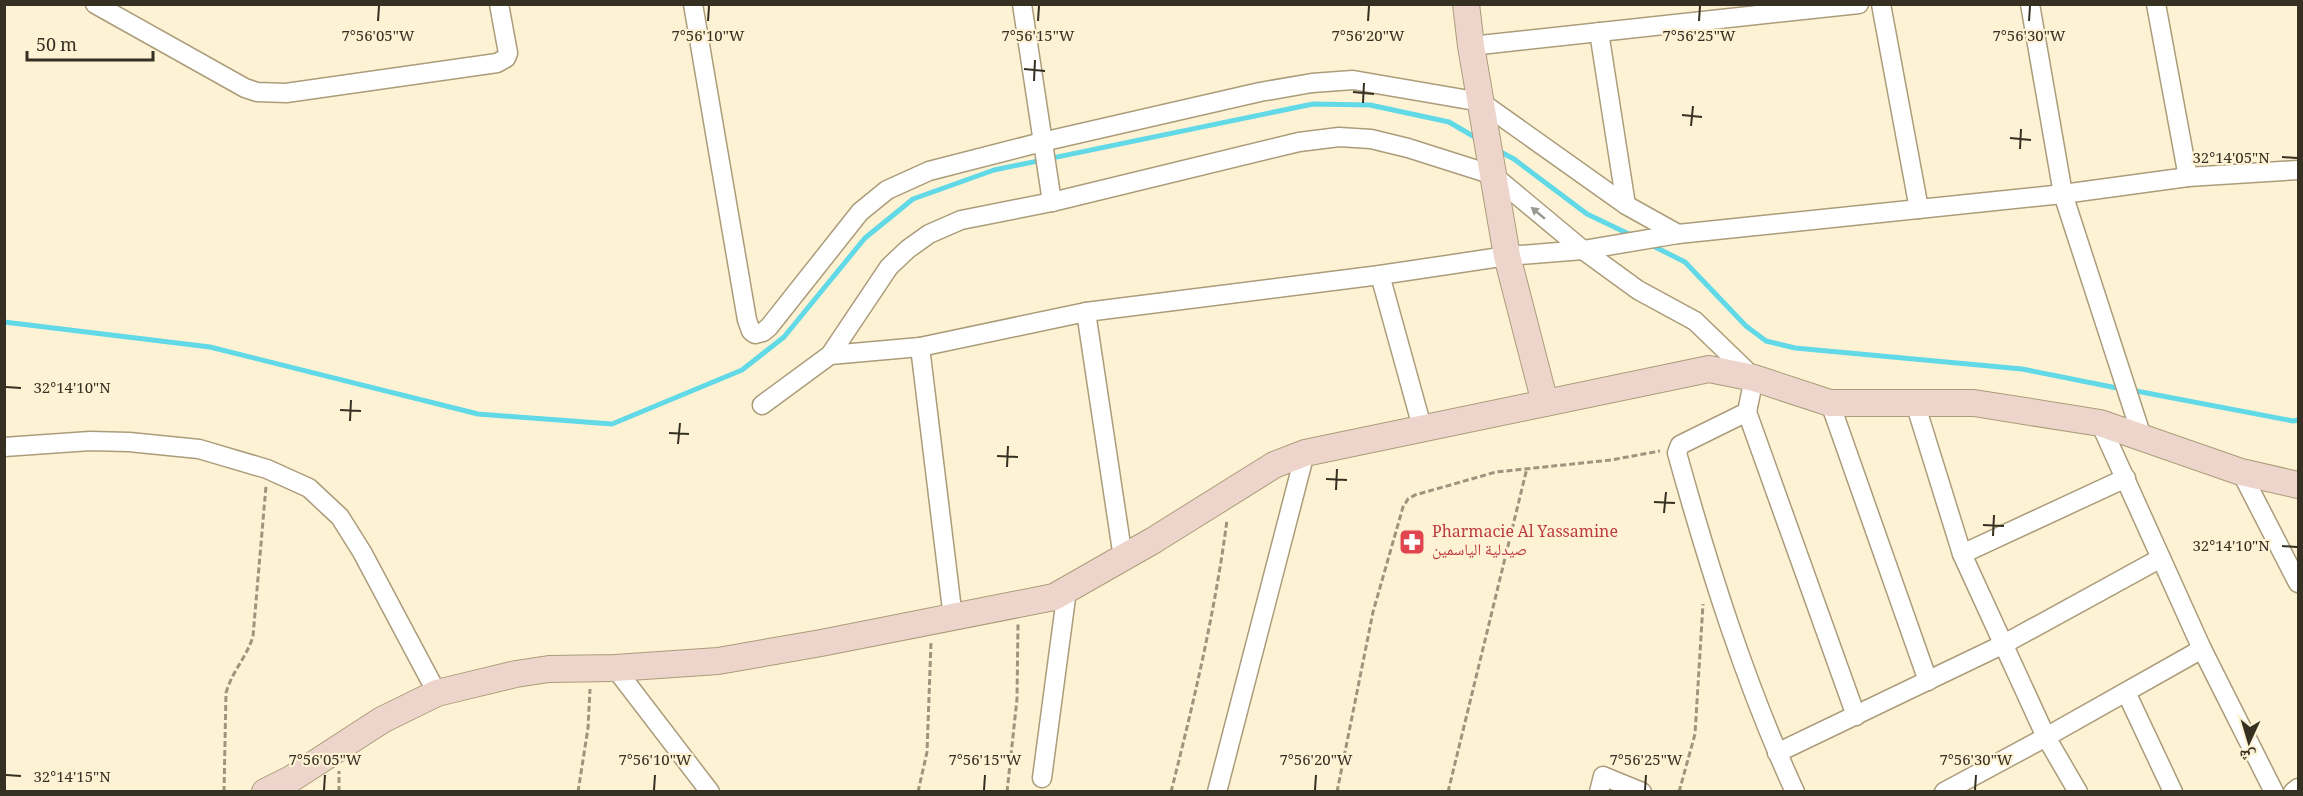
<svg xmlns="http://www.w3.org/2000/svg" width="2303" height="796" font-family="Georgia,'Noto Naskh Arabic',serif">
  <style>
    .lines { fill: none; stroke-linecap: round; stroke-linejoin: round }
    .stream { stroke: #61d9e7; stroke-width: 5 }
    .street-casing { stroke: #ab9c7a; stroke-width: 21 }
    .secondary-casing { stroke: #ab9c7a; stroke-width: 28 }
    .path { stroke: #9e957f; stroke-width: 3; stroke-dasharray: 6 3; stroke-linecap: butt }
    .street { stroke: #fff; stroke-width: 18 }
    .secondary { stroke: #edd5cb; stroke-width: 26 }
    .oneway { fill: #9a9890 }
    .ticks { fill: none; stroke: #363022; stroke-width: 2 }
    .labels { text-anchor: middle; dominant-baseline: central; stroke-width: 4.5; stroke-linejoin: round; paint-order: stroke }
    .health-label { font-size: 16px; fill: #be3a42; stroke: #fef2d5; text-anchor: start }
    .ticks-label { font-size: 15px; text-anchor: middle; fill: #363022; stroke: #fef2d5; stroke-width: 4.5; stroke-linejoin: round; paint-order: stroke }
  </style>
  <rect width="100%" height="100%" fill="#fef2d5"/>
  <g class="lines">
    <!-- stream -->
    <g class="stream">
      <polyline points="1497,150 1514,159 1587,214 1633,236"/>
      <polyline points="1649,244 1685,262 1746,326 1766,341 1795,348 2022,369 2122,389"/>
      <polyline points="4,322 210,347 478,414 612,424 742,370 784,337 865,238 913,199 994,170 1313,104 1370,105 1449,122 1478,139"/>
      <polyline points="2131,390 2293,421 2298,420"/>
    </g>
    <!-- street casing -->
    <g class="street-casing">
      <g id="street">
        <polyline points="95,4 245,88 257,92 286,93 497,63 506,58 508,53 499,4"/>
        <polyline points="693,4 747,320 751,331 755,334 763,332 769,327 860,212 887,190 929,171 1042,142 1260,92 1312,83 1353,80 1481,102 1626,205 1678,234"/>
        <polyline points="1022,4 1052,202"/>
        <polyline points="1881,4 1919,209"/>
        <polyline points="2030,4 2063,194 2142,437"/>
        <polyline points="2156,4 2188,177"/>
        <polyline points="1599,32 1626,205"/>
        <polyline points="1471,46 1859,4"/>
        <polyline points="1380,275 1422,427"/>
        <polyline points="1086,312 1123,558"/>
        <polyline points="920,347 953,618"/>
        <polyline points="830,355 920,347 1086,312 1380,275 1507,256 1583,250 1678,234 2063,194 2188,177 2298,170"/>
        <polyline points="1830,403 1928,681"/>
        <polyline points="1915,403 1962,554 2046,737 2078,792"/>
        <path d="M 762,405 L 830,355 L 889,267 L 908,249 L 929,234 L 961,220 L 1052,202 L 1299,142 L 1339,137 L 1371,139 L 1408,148 L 1493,175 L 1583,250 L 1638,290 L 1695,321 L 1754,378 L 1747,412 L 1680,445 L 1677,453 C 1709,568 1745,683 1795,792"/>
        <polyline points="1747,412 1856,716"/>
        <polyline points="2100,423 2202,649 2274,792"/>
        <polyline points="4,447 90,441 129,442 199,449 267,469 309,488 340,517 362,552 437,693"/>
        <polyline points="2241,472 2298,583"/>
        <polyline points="1962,554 2126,478"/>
        <polyline points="615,668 710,792"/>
        <polyline points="2126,692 2173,792"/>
        <polyline points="1777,753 2004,644 2161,558"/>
        <polyline points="1042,778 1067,590"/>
        <polyline points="1217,792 1305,453"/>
        <polyline points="1599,792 1603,776 1642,792"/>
        <polyline points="1944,792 2046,737 2202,649"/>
        <polyline points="2293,792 2298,788"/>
      </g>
    </g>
    <!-- secondary casing -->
    <g class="secondary-casing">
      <g id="secondary">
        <polyline points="1466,4 1471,46 1507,256 1545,403"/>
        <polyline points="265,792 291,779 382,720 437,693 516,674 549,669 615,668 718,661 821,643 1054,597 1154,540 1274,465 1305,453 1709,369 1754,378 1830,403 1974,403 2100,423 2241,472 2298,485"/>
      </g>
    </g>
    <!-- path -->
    <g class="path">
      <path d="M 224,792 L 226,693 C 232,671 247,657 253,636 L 266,486"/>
      <polyline points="339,792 339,771"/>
      <polyline points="578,792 588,728 590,689"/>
      <polyline points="918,792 927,752 931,642"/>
      <polyline points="1007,792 1017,699 1018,624"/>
      <path d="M 1171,792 C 1194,701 1215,612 1227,520"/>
      <polyline points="1337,792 1373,612 1403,507 1408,499 1415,495 1496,472 1611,460 1660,451"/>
      <polyline points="1448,792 1527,468"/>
      <polyline points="1679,792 1695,734 1703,604"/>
    </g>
    <!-- street -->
    <use href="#street" class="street"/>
    <!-- secondary -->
    <use href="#secondary" class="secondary"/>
  </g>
  <!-- one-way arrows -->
  <defs><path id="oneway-solid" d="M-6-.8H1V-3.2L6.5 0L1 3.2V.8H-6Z" transform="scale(1.5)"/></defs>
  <use class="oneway" href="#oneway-solid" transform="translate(1538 213) rotate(-140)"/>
  <!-- ticks -->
  <path class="ticks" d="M 378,21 L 379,6M 708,21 L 709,6M 1038,21 L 1039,6M 1368,21 L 1369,6M 1699,21 L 1700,6M 2029,21 L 2030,6M 1024,69 L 1045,71M 1034,81 L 1035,60M 1353,92 L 1374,94M 1363,103 L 1364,83M 1682,115 L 1702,117M 1691,126 L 1693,106M 2010,138 L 2031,140M 2020,149 L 2021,129M 2282,157 L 2297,158M 6,387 L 21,388M 340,410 L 361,411M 350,421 L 351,400M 669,433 L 689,434M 678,444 L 680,423M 997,456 L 1018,457M 1007,467 L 1008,446M 1326,479 L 1347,480M 1336,490 L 1337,469M 1654,502 L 1675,503M 1664,513 L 1666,492M 1983,525 L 2004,526M 1993,536 L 1994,515M 2282,546 L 2297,547M 6,775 L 21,776M 324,790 L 325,775M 654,790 L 655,775M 984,790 L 985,775M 1315,790 L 1316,775M 1645,790 L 1646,775M 1975,790 L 1976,775"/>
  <!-- icons -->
  <defs>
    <g id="pharmacy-square" transform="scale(1.35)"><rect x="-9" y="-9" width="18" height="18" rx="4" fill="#e0444e" stroke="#fef2d5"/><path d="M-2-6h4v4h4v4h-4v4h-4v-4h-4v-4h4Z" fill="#fff"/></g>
  </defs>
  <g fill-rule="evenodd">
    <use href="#pharmacy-square" x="1412" y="542"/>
  </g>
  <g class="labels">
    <!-- health labels -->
    <g class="health-label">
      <text x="1432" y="533">Pharmacie Al Yassamine<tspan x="1432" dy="18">صيدلية الياسمين</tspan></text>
    </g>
  </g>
  <g class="ticks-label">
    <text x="378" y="41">7°56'05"W</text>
    <text x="708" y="41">7°56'10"W</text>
    <text x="1038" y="41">7°56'15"W</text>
    <text x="1368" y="41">7°56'20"W</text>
    <text x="1699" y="41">7°56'25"W</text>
    <text x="2029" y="41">7°56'30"W</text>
    <text x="2231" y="163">32°14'05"N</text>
    <text x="72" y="393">32°14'10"N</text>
    <text x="2231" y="551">32°14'10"N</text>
    <text x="325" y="765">7°56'05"W</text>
    <text x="655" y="765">7°56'10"W</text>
    <text x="985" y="765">7°56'15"W</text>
    <text x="1316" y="765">7°56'20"W</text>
    <text x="1646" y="765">7°56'25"W</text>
    <text x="1976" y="765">7°56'30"W</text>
    <text x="72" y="782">32°14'15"N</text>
  </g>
  <!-- border -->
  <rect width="2303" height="796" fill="none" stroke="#363022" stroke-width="12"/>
  <!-- north arrow -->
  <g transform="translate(2249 742) rotate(184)" stroke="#fef2d5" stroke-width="4.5" paint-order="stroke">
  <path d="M0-4.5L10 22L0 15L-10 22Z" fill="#363022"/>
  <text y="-9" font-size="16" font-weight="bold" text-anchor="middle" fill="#363022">ش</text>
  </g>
  <!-- scale -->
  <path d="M27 51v9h126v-9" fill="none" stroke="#363022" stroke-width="3"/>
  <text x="36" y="51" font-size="18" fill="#363022" stroke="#fef2d5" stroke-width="4.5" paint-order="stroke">50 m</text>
</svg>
